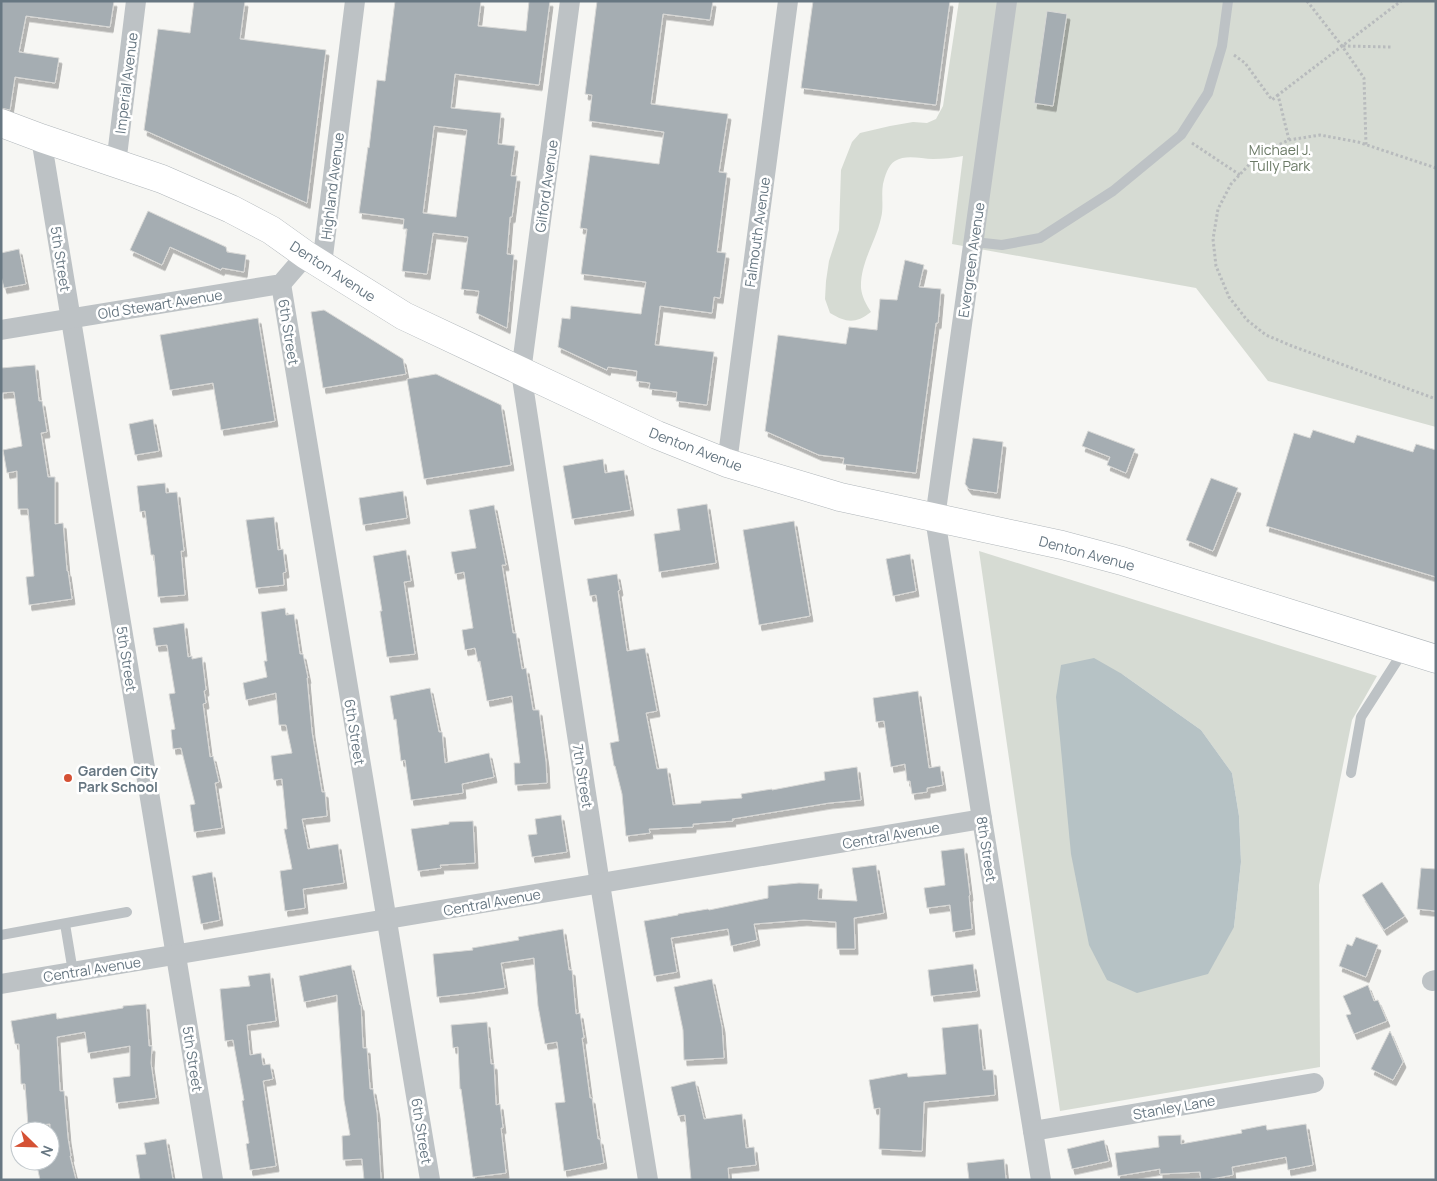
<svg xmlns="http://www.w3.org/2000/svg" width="1437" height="1181" font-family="Manrope,sans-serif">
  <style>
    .green { fill: #d6dbd3; fill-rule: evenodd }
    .water { fill: #b6c2c5 }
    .building { fill: #a5adb2; stroke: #d8d8d6; fill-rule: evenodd; filter: url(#shadow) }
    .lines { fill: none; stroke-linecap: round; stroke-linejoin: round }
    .secondary-casing { stroke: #b0b6ba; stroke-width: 29 }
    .path { stroke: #b8bbbd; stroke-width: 3; stroke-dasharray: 2.5 2.5; stroke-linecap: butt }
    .service { stroke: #bdc2c5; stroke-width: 10 }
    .minor { stroke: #bdc2c5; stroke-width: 20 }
    .secondary { stroke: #fff; stroke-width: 28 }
    .poi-dot { fill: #d55134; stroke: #fff; stroke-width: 2 }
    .labels { text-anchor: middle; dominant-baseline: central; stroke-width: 5; stroke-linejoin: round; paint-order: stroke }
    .street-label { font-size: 14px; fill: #677782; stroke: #fff }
    .park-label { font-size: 14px; fill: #6b7a66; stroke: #fff }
    .poi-label { font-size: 14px; font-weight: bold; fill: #677782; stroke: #fff; text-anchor: start }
  </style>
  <defs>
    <filter id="shadow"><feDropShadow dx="3" dy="5.5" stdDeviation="0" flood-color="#0004"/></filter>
  </defs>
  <rect width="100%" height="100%" fill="#f6f6f3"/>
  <!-- green -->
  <g class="green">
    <path d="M 959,1 L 1436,1 L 1436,427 L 1268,381 L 1196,288 L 952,244 L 963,156 C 953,158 943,159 933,159 C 921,159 906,154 895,161 C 888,165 885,176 883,184 C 881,195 884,207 881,218 C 876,241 860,263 861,288 C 862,297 866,304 871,312 C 855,324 847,323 830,313 L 825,299 L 826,281 L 829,261 L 839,230 L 841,170 L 852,142 L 860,133 L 890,126 L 913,122 L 927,123 L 936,119 L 943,106 Z"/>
    <path d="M 979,551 L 1377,676 L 1352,720 L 1319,885 L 1320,1067 L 1060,1111 ZM 1122,674 L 1201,730 L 1232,773 L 1239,816 L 1241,862 L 1234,927 Z"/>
  </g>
  <!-- water -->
  <polygon class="water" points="1094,658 1122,674 1201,730 1232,773 1239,816 1241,862 1234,927 1208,974 1137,993 1107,980 1089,945 1071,854 1056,697 1061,665"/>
  <!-- building -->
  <g class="building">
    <polygon points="1,1 114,1 110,27 26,16 19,52 59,58 55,83 15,77 10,110 1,108"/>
    <polygon points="194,1 245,1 240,39 326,50 307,203 144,130 158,29 190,33"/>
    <path d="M 395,1 L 481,1 L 478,26 L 526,31 L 529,1 L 550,1 L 539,85 L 455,74 L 451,108 L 501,113 L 498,144 L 515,146 L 511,176 L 517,176 L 512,217 L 510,217 L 507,254 L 514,255 L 507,328 L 476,313 L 479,291 L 461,289 L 468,237 L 433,233 L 427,274 L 402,271 L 407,229 L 403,229 L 404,219 L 359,213 L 368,147 L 369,148 L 377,80 L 385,81 ZM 434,126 L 467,130 L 456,217 L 423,213 Z"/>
    <polygon points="597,1 713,1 710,20 663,14 651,104 728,114 719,172 727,173 717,252 726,253 720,298 714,297 712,313 660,306 655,345 714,352 707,405 676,401 677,392 649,389 650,383 636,381 637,371 608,367 607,370 558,347 562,318 570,319 571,306 641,314 646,282 581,274 587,229 580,228 590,155 659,164 664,132 589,121 592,95 585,94"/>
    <polygon points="813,1 950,1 936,105 801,88"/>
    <polygon points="1047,11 1067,14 1053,106 1034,103"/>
    <polygon points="148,211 226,247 227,252 246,255 244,272 222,268 221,270 170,247 162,265 130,250"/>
    <polygon points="19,249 26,284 4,288 1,276 1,253"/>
    <polygon points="905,260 924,265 919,287 941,289 938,323 936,323 916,473 843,464 844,458 819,455 765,431 778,335 846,344 849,327 877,330 880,299 897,300"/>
    <polygon points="324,310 403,359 406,374 323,388 311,312"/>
    <polygon points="258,318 275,421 221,430 213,383 170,390 160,335"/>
    <polygon points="35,365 39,401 42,401 47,432 41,433 48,477 55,477 55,524 63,523 67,571 68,571 72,599 29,605 26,577 34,576 28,509 18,509 17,471 7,473 3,450 22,446 14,392 1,393 1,368"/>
    <polygon points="436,374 501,405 511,465 424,479 407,379"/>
    <polygon points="153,419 159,451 135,455 129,424"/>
    <polygon points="1313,430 1354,443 1357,435 1413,452 1416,444 1436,450 1436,577 1266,526 1294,433 1310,438"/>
    <polygon points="1088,431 1135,449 1126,473 1107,465 1110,457 1082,446"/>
    <polygon points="973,438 1003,442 997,493 969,489 965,484"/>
    <polygon points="603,459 605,473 624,470 631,510 572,519 563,466"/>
    <polygon points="1211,478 1238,488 1213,551 1186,540"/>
    <polygon points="165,483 166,493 177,492 184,551 181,551 185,595 158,597 154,555 151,555 145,511 140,512 137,486"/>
    <polygon points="403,491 407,518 363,525 359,498"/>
    <polygon points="707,504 716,563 659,572 654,534 680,530 677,509"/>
    <polygon points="494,505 506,565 502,565 513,633 516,633 522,669 526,668 533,710 539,710 546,762 547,783 515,785 514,763 520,763 512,696 487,701 480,661 478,662 475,648 465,650 462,630 473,628 464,572 455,574 451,552 476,548 469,510"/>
    <polygon points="274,517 278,550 283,549 286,572 283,573 284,585 256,588 246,520"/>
    <polygon points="794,521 810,616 759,625 743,530"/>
    <polygon points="406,550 411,581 404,582 415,654 387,657 380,611 382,611 373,556"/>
    <polygon points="910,554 916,591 893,596 886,559"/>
    <polygon points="617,574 620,590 618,591 627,651 645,648 657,711 646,713 657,769 667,768 673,805 701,803 701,801 742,798 741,794 772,789 772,790 825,780 824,772 857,767 861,800 829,803 732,819 733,821 693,824 693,827 649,829 650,833 626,836 622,794 615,766 614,766 610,743 619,741 596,595 590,596 587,579"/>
    <polygon points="285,608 286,615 294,614 300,654 303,654 308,678 307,678 312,732 322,792 325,792 327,816 302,819 308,849 338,844 344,883 303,889 305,908 285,911 280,871 292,869 284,829 287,829 282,779 274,780 271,756 292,753 286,725 279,725 276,693 246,700 243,683 267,677 264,661 267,661 261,612"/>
    <polygon points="184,623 188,657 192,656 192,659 202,657 206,690 204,691 206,703 203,704 210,757 213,756 219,782 215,783 222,828 194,832 190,805 195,804 181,748 173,749 171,730 175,729 169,694 175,693 167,645 156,646 153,628"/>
    <polygon points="430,688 439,732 442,732 445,763 489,753 494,777 462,784 463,793 411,800 405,760 401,761 396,719 394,720 390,696"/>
    <polygon points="918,691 929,768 940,766 943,785 927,788 927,792 912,794 910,781 907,781 905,764 891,767 884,721 876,722 873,698"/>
    <polygon points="561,815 567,852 532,857 528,835 537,834 535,819"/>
    <polygon points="473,821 475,863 440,865 441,868 418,871 411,829 449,824 449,822"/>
    <polygon points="964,848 970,895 969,896 972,929 953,932 950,905 927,908 924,888 945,885 941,851"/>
    <polygon points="876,865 884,913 854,918 855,949 837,949 836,922 804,920 754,924 757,940 731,946 728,929 671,938 677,972 654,976 644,921 678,915 678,914 708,909 709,910 768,898 768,886 799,883 819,884 818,899 857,901 852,868"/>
    <polygon points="1421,868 1436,869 1436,911 1417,909"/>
    <polygon points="212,872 220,920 201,924 192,876"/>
    <polygon points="1382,882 1405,916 1384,930 1362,895"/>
    <polygon points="563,929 569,970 572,970 576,1014 580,1013 584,1038 582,1038 590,1098 592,1098 598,1139 600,1139 604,1163 564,1171 555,1103 565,1102 557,1042 545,1044 538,1006 534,958 501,963 505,988 472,993 437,997 433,954 473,950 472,948 519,940 518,937"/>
    <polygon points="1356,937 1378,945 1366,977 1339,966 1347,944 1352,946"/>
    <polygon points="973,964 977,991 931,996 928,970"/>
    <polygon points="351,965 360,1005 361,1005 363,1048 367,1048 370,1089 373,1089 377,1113 381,1180 364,1180 362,1159 343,1160 342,1136 350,1135 344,1100 337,995 304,1002 299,976"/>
    <polygon points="270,973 276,1021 247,1025 250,1055 261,1053 263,1065 270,1064 273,1079 263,1081 276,1166 250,1170 246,1144 249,1143 242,1101 244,1100 233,1040 225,1041 220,989 250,986 248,976"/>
    <polygon points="712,979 722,1027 724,1058 684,1060 683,1030 674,987"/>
    <polygon points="1368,985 1374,1001 1378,1000 1387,1021 1354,1034 1346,1015 1351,1014 1343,996"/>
    <polygon points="146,1004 149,1046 152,1046 151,1063 156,1098 116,1103 113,1078 130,1076 130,1046 88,1053 85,1032 57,1037 60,1091 64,1091 68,1138 71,1156 70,1156 76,1180 40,1180 36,1161 50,1161 50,1124 28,1126 25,1084 21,1084 19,1044 15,1044 11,1021 56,1013 57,1019 123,1008 123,1006"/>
    <polygon points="487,1022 491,1064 494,1064 496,1105 500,1104 503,1128 501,1128 506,1173 473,1177 461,1089 460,1089 458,1047 453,1048 451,1025"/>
    <polygon points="978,1024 983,1070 993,1070 995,1095 924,1102 922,1151 879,1149 880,1108 874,1109 869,1080 907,1073 908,1077 946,1074 942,1028"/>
    <polygon points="1390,1031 1403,1062 1393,1080 1371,1069"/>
    <polygon points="695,1081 704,1119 742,1114 746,1148 754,1147 756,1165 728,1168 729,1180 691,1180 685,1115 678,1116 671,1087"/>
    <polygon points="1306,1124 1313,1165 1288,1170 1286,1157 1232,1167 1233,1175 1206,1180 1201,1180 1200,1172 1160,1174 1160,1169 1118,1176 1115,1153 1159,1147 1158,1136 1181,1135 1181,1144 1242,1133 1241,1130 1266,1125 1267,1130"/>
    <polygon points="166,1139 173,1180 140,1180 136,1155 146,1154 144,1143"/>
    <polygon points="1104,1140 1109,1161 1072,1169 1067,1149"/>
    <polygon points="1004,1159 1006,1180 969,1180 967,1163"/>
  </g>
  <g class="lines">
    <!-- secondary casing -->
    <g class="secondary-casing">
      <polyline id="secondary" points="1,123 41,138 162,179 231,209 271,230 306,255 404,316 657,435 727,463 840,497 1062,545 1122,561 1436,659"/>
    </g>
    <!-- path -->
    <g class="path">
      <polyline points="1307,1 1342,46 1364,78 1366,145"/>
      <polyline points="1343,46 1391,47"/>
      <polyline points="1234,55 1245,63 1272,100 1278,95"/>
      <polyline points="1289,140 1278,95 1401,1"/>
      <polyline points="1192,143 1240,175"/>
      <polyline points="1436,168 1358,142 1320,135 1289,140 1259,154 1231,184 1218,209 1213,239 1216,266 1229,297 1247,320 1266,335 1292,346 1436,399"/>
    </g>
    <!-- service -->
    <g class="service">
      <polyline points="974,242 1002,245 1040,238 1113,191 1181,135 1208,93 1222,46 1228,1"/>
      <polyline points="1351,773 1361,717 1404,650"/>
      <polyline points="65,924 73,972"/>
      <polyline points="1,935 127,912"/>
    </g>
    <!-- minor -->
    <g class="minor">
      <polyline points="570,1 521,372 600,884 648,1180"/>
      <polyline points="1007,1 935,518 982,819 1041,1180"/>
      <polyline points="41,138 213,1180"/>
      <polyline points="116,164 136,1"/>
      <polyline points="322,264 355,1"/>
      <polyline points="281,284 430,1180"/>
      <polyline points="1,330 281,284 306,255"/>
      <polyline points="727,463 788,1"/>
      <polyline points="1432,981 1436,980"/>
      <polyline points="1,984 982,819"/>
      <polyline points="1033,1131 1314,1083"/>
    </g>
    <!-- secondary -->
    <use href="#secondary" class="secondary"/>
  </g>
  <!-- markers -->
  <circle class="poi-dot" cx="68" cy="778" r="5"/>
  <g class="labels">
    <!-- street labels -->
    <g class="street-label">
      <text transform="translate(126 83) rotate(-83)">Imperial Avenue</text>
      <text transform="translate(332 186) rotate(-83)">Highland Avenue</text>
      <text transform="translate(546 186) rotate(-82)">Gilford Avenue</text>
      <text transform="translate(757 232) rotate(-82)">Falmouth Avenue</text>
      <text transform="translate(61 259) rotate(81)">5th Street</text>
      <text transform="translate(971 260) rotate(-82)">Evergreen Avenue</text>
      <text transform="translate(333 271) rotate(33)">Denton Avenue</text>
      <text transform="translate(160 304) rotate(-9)">Old Stewart Avenue</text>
      <text transform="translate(289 332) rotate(81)">6th Street</text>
      <text transform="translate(696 449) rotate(21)">Denton Avenue</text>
      <text transform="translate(1087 553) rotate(15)">Denton Avenue</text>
      <text transform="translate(127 659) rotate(81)">5th Street</text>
      <text transform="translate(355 732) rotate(81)">6th Street</text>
      <text transform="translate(583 776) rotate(81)">7th Street</text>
      <text transform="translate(891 835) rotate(-10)">Central Avenue</text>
      <text transform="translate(987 849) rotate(81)">8th Street</text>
      <text transform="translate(492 902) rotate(-10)">Central Avenue</text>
      <text transform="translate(92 969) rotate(-9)">Central Avenue</text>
      <text transform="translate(193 1059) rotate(81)">5th Street</text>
      <text transform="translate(1174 1107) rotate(-10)">Stanley Lane</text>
      <text transform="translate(422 1131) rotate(81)">6th Street</text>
    </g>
    <!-- park labels -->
    <g class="park-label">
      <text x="1280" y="149">Michael J.<tspan x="1280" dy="16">Tully Park</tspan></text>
    </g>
    <!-- poi labels -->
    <g class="poi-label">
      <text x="78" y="770">Garden City<tspan x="78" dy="16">Park School</tspan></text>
    </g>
  </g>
  <!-- border -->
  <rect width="1437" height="1181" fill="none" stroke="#677782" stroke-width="5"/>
  <!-- north arrow -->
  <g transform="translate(35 1146) rotate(113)"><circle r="24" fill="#ffffff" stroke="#c2c9cd"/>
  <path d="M0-4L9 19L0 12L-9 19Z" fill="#d55134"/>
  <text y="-8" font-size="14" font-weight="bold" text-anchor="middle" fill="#677782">N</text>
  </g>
</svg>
